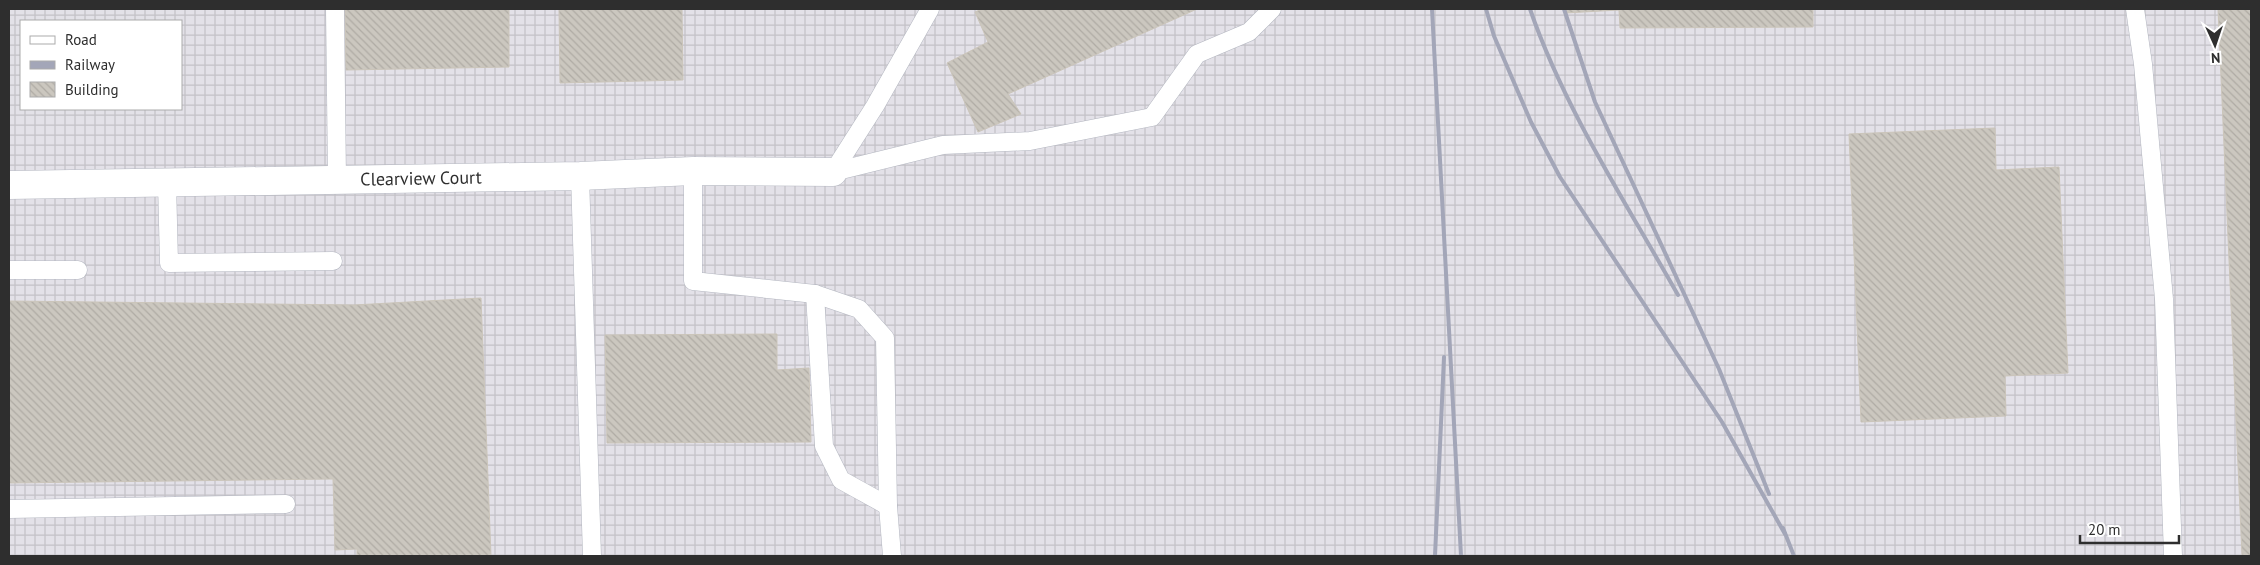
<svg xmlns="http://www.w3.org/2000/svg" width="2260" height="565" font-family="'PT Sans',sans-serif">
  <style>
    .industrial { fill: url(#industrial-grid); fill-rule: evenodd }
    .building { fill: url(#building-back-hatch); stroke: #cbc5ba }
    .lines { fill: none; stroke-linecap: round; stroke-linejoin: round }
    .lane-casing { stroke: #b4b7c1; stroke-width: 19 }
    .street-casing { stroke: #b4b7c1; stroke-width: 29 }
    .lane { stroke: #fff; stroke-width: 18 }
    .street { stroke: #fff; stroke-width: 28 }
    .rail { stroke: #a3a6b8; stroke-width: 4 }
    .labels { text-anchor: middle; dominant-baseline: central; stroke-width: 4; stroke-linejoin: round; paint-order: stroke }
    .street-label { font-size: 18px; fill: #2e2e2e; stroke: #fff }
  </style>
  <defs>
    <pattern id="industrial-grid" width="8" height="8" patternUnits="userSpaceOnUse" patternTransform="scale(1.25)"><rect width="8" height="8" fill="#e3e1e8"/><path d="M0 4h8M4 0v8" fill="none" stroke="#c3c1c7"/></pattern>
    <pattern id="building-back-hatch" width="6" height="6" patternUnits="userSpaceOnUse" patternTransform="scale(1.25)"><rect width="6" height="6" fill="#cbc7bf"/><path d="M-1 5l2 2M0 0l6 6M5-1l2 2" fill="none" stroke="#afaba4"/></pattern>
  </defs>
  <rect width="100%" height="100%" fill="#efe9e1"/>
  <!-- industrial -->
  <path class="industrial" d="M 9,9 L 2251,9 L 2251,556 L 9,556 ZM 21,21 L 181,21 L 181,109 L 21,109 Z"/>
  <!-- building -->
  <g class="building">
    <polygon points="345,9 509,9 509,67 346,70"/>
    <polygon points="559,9 682,9 683,80 560,83"/>
    <polygon points="982,9 1197,9 1008,94 1021,114 978,132 947,63 988,42 975,12"/>
    <polygon points="1565,9 1813,9 1813,27 1620,28 1619,10 1565,13"/>
    <polygon points="2218,9 2251,9 2251,556 2242,556"/>
    <polygon points="1995,128 1996,170 2059,167 2068,373 2005,376 2006,416 1861,422 1849,134"/>
    <polygon points="481,298 491,556 357,556 357,549 335,550 333,479 9,483 9,301 354,305"/>
    <polygon points="777,334 777,370 809,368 811,442 607,443 605,335"/>
  </g>
  <g class="lines">
    <!-- lane casing -->
    <g class="lane-casing">
      <g id="lane">
        <polyline points="335,9 337,180"/>
        <polyline points="2135,9 2143,64 2164,299 2173,556"/>
        <polyline points="693,171 693,281 815,294 859,309 885,338 888,506 892,556"/>
        <polyline points="833,172 943,145 1030,141 1152,117 1197,54 1249,32 1272,9"/>
        <polyline points="833,172 875,106 930,9"/>
        <polyline points="580,176 592,556"/>
        <polyline points="167,182 169,263 333,261"/>
        <polyline points="9,270 78,270"/>
        <polyline points="815,294 824,446 841,480 888,506"/>
        <polyline points="9,509 286,504"/>
      </g>
    </g>
    <!-- street casing -->
    <g class="street-casing">
      <polyline id="street" points="9,185 580,176 693,171 833,172"/>
    </g>
    <!-- lane -->
    <use href="#lane" class="lane"/>
    <!-- street -->
    <use href="#street" class="street"/>
    <!-- rail -->
    <g class="rail">
      <polyline points="1432,9 1461,556"/>
      <polyline points="1486,9 1494,36 1531,122 1560,177 1722,422 1785,534"/>
      <path d="M 1530,9 C 1564,108 1626,203 1678,295"/>
      <polyline points="1564,9 1595,102 1719,369 1769,494"/>
      <polyline points="1783,528 1794,556"/>
      <polyline points="1435,556 1444,357"/>
    </g>
  </g>
  <g class="labels">
    <!-- street labels -->
    <g class="street-label">
      <text transform="translate(421 178) rotate(-1)">Clearview Court</text>
    </g>
  </g>
  <!-- border -->
  <rect width="2260" height="565" fill="none" stroke="#2e2e2e" stroke-width="20"/>
  <!-- legend -->
  <rect x="20" y="20" width="162" height="90" fill="#ffffff" stroke="#ababab"/>
  <rect x="30" y="36" width="25" height="8" fill="#ffffff" stroke="#ababab"/>
  <text x="65" y="45" font-size="15" fill="#2e2e2e">Road</text>
  <rect x="30" y="61" width="25" height="8" fill="#a3a6b8" stroke="#ababab"/>
  <text x="65" y="70" font-size="15" fill="#2e2e2e">Railway</text>
  <rect x="30" y="82" width="25" height="15" fill="url(#building-back-hatch)" stroke="#ababab"/>
  <text x="65" y="95" font-size="15" fill="#2e2e2e">Building</text>
  <!-- north arrow -->
  <g transform="translate(2215 45) rotate(177)" stroke="#ffffff" stroke-width="4" paint-order="stroke">
  <path d="M0-4L9 19L0 12L-9 19Z" fill="#2e2e2e"/>
  <text y="-8" font-size="14" font-weight="bold" text-anchor="middle" fill="#2e2e2e">N</text>
  </g>
  <!-- scale -->
  <path d="M2080 535v8h99v-8" fill="none" stroke="#2e2e2e" stroke-width="2.5"/>
  <text x="2088" y="535" font-size="15" fill="#2e2e2e" stroke="#ffffff" stroke-width="4" paint-order="stroke">20 m</text>
</svg>
